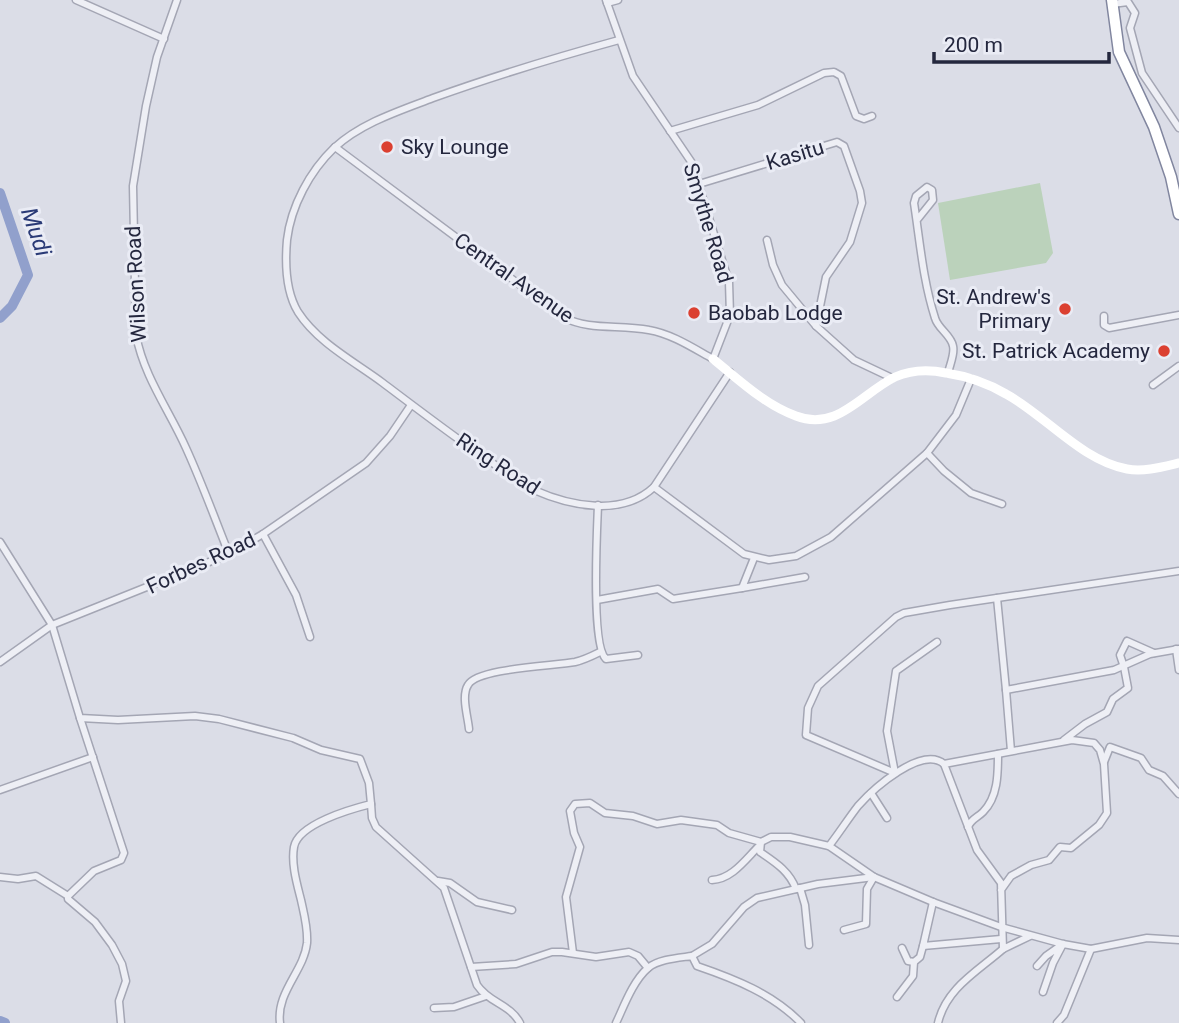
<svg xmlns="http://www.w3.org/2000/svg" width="1179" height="1023" font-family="Roboto,sans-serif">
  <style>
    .garden { fill: #bbd2bb }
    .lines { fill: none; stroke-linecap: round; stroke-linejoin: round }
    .river { stroke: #91a0cc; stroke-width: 10 }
    .street-casing { stroke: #a4a6b4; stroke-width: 9 }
    .highway-casing { stroke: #81869f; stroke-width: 13 }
    .street { stroke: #eeeff5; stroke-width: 6 }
    .secondary { stroke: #fff; stroke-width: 9 }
    .highway { stroke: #fff; stroke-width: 10 }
    .poi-dot { fill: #db4031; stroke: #eaecf5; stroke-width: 2.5 }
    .labels { text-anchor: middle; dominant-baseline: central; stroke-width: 6; stroke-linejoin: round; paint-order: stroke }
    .poi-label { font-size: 21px; fill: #24273e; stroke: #eaecf5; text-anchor: start }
    .street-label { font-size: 21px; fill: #24273e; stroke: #eaecf5 }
    .water-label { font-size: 23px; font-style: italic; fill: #2a3a76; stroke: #eaecf5 }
  </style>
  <rect width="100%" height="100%" fill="#dbdde7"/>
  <!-- garden -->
  <polygon class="garden" points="1040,183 1053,253 1046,263 950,280 938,203"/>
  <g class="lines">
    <!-- river -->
    <g class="river">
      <polyline points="0,193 28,275 12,306 0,318"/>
      <polyline points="0,1021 5,1023"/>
    </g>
    <!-- street casing -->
    <g class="street-casing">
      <g id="street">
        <polyline points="76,0 164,39"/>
        <path d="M 177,0 L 157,57 L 146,106 L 133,186 L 136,335 C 144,377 169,410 186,448 C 202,483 215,519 229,554"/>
        <polyline points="607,3 618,0"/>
        <polyline points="1112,4 1128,2 1135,13 1130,28 1142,73 1179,128"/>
        <path d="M 619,40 C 557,57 494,76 433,98 C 399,111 361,123 334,148 C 310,171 291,206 287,240 C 285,263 286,292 298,312 C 318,343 355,362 383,383 C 432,420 482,458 534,490 C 570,506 622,517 654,487 L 730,372"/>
        <polyline points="670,131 758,105 824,73 834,72 841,76 856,116 864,119 872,116"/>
        <path d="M 335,147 L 563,317 C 590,331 619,324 649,330 C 672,334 693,348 713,359 L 730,315 L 729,282 L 722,260 L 692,163 L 633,76 L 606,0"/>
        <polyline points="699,184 837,142 844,146 860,191 862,203 850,242 826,277 816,326"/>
        <path d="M 917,220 L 933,200 L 932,190 L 927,187 L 916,196 L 914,203 C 920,242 923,281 935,318 C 938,329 951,335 953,346 C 955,354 950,364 948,373"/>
        <polyline points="767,240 773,265 782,285 816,326 854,360 892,378"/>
        <polyline points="1104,316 1104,325 1109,328 1179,315"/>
        <polyline points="1153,385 1179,366"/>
        <polyline points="927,453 944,471 971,493 1002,504"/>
        <polyline points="654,487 744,554 769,560 796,556 831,537 927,453 956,415 971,379"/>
        <path d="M 598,505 C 597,530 591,646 606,659 L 638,655"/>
        <polyline points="263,534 296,595 310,637"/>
        <path d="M 0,542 L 52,625 L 80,718 L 118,720 L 195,716 L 219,719 L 293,738 L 321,750 L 360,759 L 369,783 L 371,804 C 351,809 298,824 294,847 C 291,864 297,884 301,900 C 304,914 308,928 307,943 C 304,971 276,992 280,1023"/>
        <polyline points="754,558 742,588 805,577"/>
        <polyline points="997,598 1006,690"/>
        <polyline points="597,600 658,589 673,599 742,588"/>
        <polyline points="1176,649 1179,670"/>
        <polyline points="0,662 52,625 229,554 263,534 366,463 390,436 411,405"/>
        <polyline points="80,718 124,853 121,860 94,871 68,896 68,899 95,922 112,945 122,964 126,981 119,1001 121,1023"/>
        <path d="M 469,729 C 468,717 461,696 468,685 C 477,668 554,666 575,662 C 584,660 592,656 600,652"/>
        <polyline points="1064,740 1085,724 1107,712 1113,699 1128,688 1124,667 1120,655 1127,641 1154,653"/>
        <polyline points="1011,751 1006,690 1114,670 1150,654 1179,649"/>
        <polyline points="1104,762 1110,747 1141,758 1149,770 1163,776 1179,794"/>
        <polyline points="895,773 806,735 808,708 818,686 896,617 904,613 950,605 1179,571"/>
        <polyline points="895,773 887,731 896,671 937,642"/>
        <polyline points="0,790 93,757"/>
        <polyline points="871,793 887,818"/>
        <path d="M 371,804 L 372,818 L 376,827 L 444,888 L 477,985 C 489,1003 510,1004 520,1023"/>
        <path d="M 968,827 C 971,819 977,818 983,812 C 998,797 998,774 998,754"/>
        <path d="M 761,842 L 760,852 C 776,863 789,871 796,889"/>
        <path d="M 829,846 C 839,833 848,819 858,806 C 873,789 922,745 944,764"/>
        <polyline points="0,877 18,879 36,876 68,896"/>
        <path d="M 712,880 C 732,879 745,860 759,846"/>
        <polyline points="438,881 450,883 477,902 512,910"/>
        <polyline points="800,888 805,905 809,945"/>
        <polyline points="1001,890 1011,876 1031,865 1049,860 1060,847 1071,848 1099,825 1107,813 1104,764 1100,750 1094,743 1072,740 944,764 977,850 1001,883 1003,949 1030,936"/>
        <polyline points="933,902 923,946 1001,939"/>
        <polyline points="844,930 866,924 867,889 874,877"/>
        <polyline points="902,948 908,961 914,962"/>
        <polyline points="573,953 566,897 580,847 574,833 570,811 575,804 590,803 605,813 633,816 657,824 681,820 717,825 729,833 761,842 771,837 790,837 829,846 874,877 933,902 1001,927 1063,944 1091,949 1147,938 1179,940"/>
        <polyline points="692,956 712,944 744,907 757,898 818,884 874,877"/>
        <polyline points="1037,966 1046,956 1063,944 1053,963 1043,992"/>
        <polyline points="471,967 516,964 552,952 562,952 596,957 629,952 638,956 648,968"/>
        <polyline points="897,997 913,976 914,962 920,957 923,946"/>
        <polyline points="434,1008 454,1007 486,996"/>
        <path d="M 616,1023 C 624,1006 633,981 648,968 C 659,959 678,958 692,956 L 697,966 C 735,979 773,994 801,1023"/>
        <path d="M 938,1023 C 946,988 978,971 1003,949"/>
        <polyline points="1057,1023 1064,1015 1091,949"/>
      </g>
    </g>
    <!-- highway casing -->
    <g class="highway-casing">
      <polyline id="highway" points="1112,0 1119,52 1154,127 1171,177 1179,214"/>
    </g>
    <!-- street -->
    <use href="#street" class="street"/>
    <!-- secondary -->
    <path class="secondary" d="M 713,359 C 738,379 765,405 796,416 C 837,432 862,393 895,377 C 911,370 928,369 946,373 C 966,376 989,384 1006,394 C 1045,415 1082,461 1127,469 C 1144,472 1162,467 1179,463"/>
    <!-- highway -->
    <use href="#highway" class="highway"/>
  </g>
  <!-- markers -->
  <g class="poi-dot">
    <circle cx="387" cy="147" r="7"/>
    <circle cx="1065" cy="309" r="7"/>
    <circle cx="694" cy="313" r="7"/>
    <circle cx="1164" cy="351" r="7"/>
  </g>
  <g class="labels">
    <!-- poi labels -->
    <g class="poi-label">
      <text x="401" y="147">Sky Lounge</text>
      <text x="1051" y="297" text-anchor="end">St. Andrew's<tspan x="1051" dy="24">Primary</tspan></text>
      <text x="708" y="313">Baobab Lodge</text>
      <text x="1150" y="351" text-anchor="end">St. Patrick Academy</text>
    </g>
    <!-- street labels -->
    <g class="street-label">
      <text transform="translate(795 155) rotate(-17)">Kasitu</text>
      <text transform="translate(708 223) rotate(73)">Smythe Road</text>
      <text transform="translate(514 278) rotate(35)">Central Avenue</text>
      <text transform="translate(136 284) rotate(-93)">Wilson Road</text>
      <text transform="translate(498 464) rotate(33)">Ring Road</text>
      <text transform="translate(201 563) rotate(-25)">Forbes Road</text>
    </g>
    <!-- water labels -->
    <g class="water-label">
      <text transform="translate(36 232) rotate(71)">Mudi</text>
    </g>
  </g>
  <!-- scale -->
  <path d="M934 52v10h175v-10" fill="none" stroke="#24273e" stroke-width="3.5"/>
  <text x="944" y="52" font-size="21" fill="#24273e" stroke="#eaecf5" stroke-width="5" paint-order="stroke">200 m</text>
</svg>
